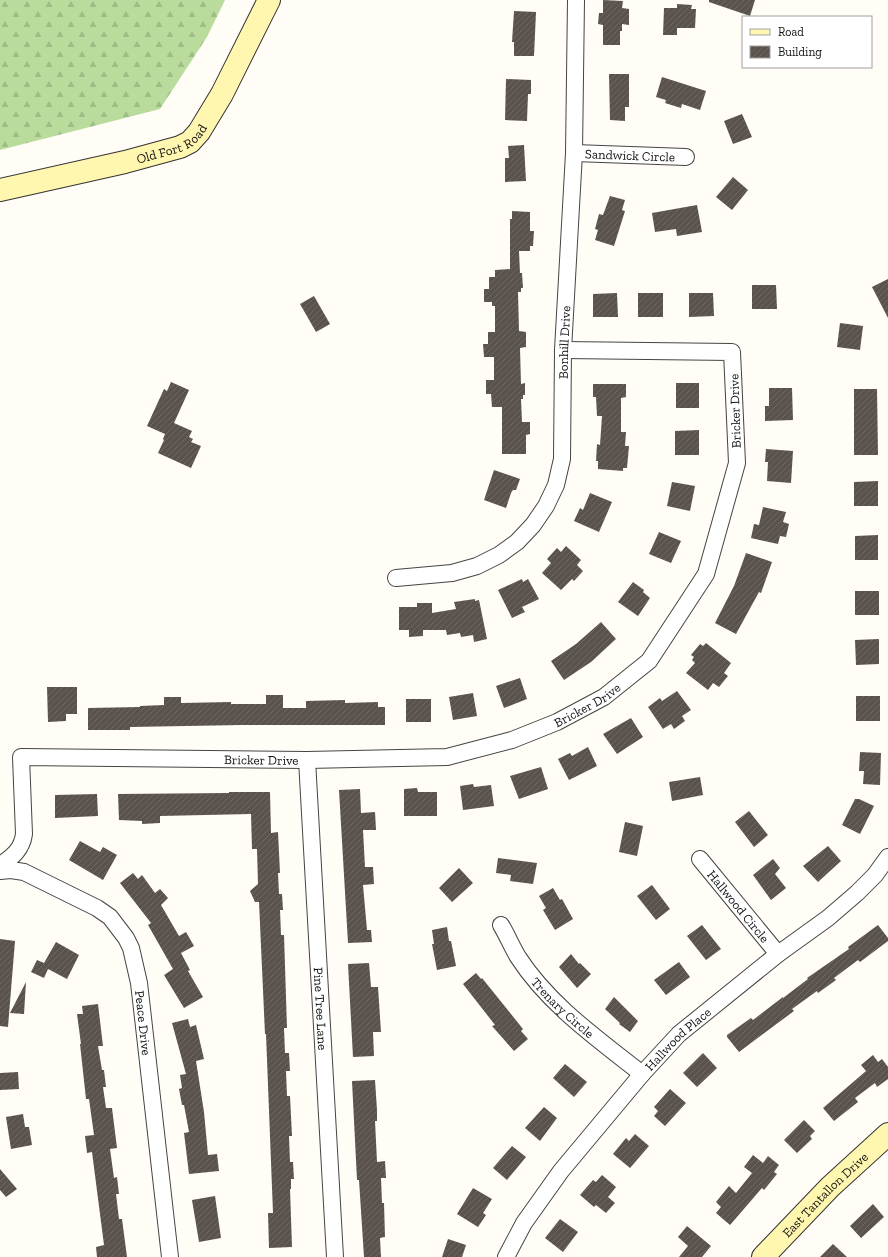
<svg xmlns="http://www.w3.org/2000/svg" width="888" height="1257" font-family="'Zilla Slab',serif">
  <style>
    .forest { fill: url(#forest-firs) }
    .building { fill: url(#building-hatch) }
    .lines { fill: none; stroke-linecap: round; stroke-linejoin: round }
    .street-casing { stroke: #444; stroke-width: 18 }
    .secondary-casing { stroke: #333; stroke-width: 24 }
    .street { stroke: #fff; stroke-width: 16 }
    .secondary { stroke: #fff6b0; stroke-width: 22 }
    .labels { text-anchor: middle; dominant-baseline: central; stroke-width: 4; stroke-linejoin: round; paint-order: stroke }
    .street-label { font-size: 13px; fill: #111; stroke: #fff }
  </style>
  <defs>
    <pattern id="forest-firs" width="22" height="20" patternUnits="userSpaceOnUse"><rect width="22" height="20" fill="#b9dc9c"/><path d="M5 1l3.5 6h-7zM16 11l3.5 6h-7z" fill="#9ebc85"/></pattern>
    <pattern id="building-hatch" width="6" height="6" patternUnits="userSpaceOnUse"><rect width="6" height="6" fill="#5a524d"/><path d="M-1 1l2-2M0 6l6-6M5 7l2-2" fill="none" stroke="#6d6662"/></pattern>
  </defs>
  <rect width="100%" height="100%" fill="#fffdf5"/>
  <!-- forest -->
  <polygon class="forest" points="0,0 225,0 207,37 160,109 0,150"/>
  <!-- building -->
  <g class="building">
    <polygon points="603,0 623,1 622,8 629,9 629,25 622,24 622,31 620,31 620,45 603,45 603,25 598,24 599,13 603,13"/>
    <polygon points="709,0 755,0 750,16 709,2"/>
    <polygon points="677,4 692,5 691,9 696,9 695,28 677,28 677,35 663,35 664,8 677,8"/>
    <polygon points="514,11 536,12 534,56 514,56 514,42 512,42"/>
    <polygon points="609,74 629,74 629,107 625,107 625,121 610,120"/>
    <polygon points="662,77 706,91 700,110 682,104 681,108 665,103 666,100 656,97"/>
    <polygon points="506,79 531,80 531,94 528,94 527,121 505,120"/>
    <polygon points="742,114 752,137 733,144 724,121"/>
    <polygon points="524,145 526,181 505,182 505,158 509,158 508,146"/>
    <polygon points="733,177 748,190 732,210 716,197"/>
    <polygon points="610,196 625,200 622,210 625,211 614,246 595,240 598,230 595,229 599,214 603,215"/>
    <polygon points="697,205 702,232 677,236 676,229 655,232 652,213"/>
    <polygon points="512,211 530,212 530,231 534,231 533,246 530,246 530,251 519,251 520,273 522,273 523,288 521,288 521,292 518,292 519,331 526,332 526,347 520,348 521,384 525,383 525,395 523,395 523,399 521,399 522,422 530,422 530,434 526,435 526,454 502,454 502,407 492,407 491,394 486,394 486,380 494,380 494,357 484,357 483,344 488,344 488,332 495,332 495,306 492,306 492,302 484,302 484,289 489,289 489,277 495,277 495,270 510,269 510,219 512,219"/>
    <polygon points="888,279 888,318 872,287"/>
    <polygon points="752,285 776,285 777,309 752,309"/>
    <polygon points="617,293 618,317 593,317 593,294"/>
    <rect x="638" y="293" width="25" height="24"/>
    <polygon points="689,293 713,293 714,316 689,317"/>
    <polygon points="314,296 330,324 316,332 300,304"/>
    <polygon points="840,323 863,326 860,350 837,347"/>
    <polygon points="171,382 189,390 174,423 192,431 189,437 193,439 191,442 201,446 191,468 158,453 164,440 163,439 165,434 147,426 164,389 167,391"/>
    <rect x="676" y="383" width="23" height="25"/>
    <polygon points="593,384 626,384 626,397 621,398 621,432 626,432 625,446 629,446 627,468 623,468 623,471 598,469 598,461 596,461 597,444 600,445 602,416 597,416 596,397 593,397"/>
    <polygon points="769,388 792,388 793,420 765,421 765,406 769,406"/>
    <polygon points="854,389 877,389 878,455 854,455"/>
    <polygon points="699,430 699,455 675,455 675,431"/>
    <polygon points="766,449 793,451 791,483 767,481 768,462 765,462"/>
    <polygon points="494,470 520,479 516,490 513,490 511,493 506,508 484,500"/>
    <polygon points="878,481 878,506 854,506 854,482"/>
    <polygon points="672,482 695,486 690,511 667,506"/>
    <polygon points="590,493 612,502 599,532 574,521 580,508 583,510"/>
    <polygon points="763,507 786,512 783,522 789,524 786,537 780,536 778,544 751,538 754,524 759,525"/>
    <polygon points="659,532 681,541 671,563 649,554"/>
    <polygon points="878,535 878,560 855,560 855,536"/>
    <polygon points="566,546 581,560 577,565 583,571 574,581 572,579 561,590 542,573 551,563 547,559 557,548 561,552"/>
    <polygon points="746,553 772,562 761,593 759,592 736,634 715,623 734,586"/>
    <polygon points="522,579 523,582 528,579 539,599 522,607 525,612 512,618 498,590"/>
    <polygon points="633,582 644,590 643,592 650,598 638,616 618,602"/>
    <rect x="855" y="591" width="24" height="24"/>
    <polygon points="475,599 475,601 479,600 487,639 474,642 473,635 461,637 460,633 447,635 446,630 423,630 423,636 409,637 409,630 399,630 399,607 417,607 417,603 432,603 432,613 456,609 454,602"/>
    <polygon points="601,622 616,639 591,662 564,680 551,661 576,644"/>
    <polygon points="879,639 879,664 856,665 855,640"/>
    <polygon points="706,643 731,663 724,673 728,676 719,687 713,683 708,690 686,673 695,663 692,660 694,657 691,655 700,644 703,646"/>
    <polygon points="520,678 527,699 504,708 496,686"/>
    <polygon points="47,687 77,687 77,714 66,714 66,721 48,722"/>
    <polygon points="677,691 691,710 682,716 685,721 674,729 671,724 663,729 648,707 660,698 662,701"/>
    <polygon points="473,693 477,716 453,720 449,697"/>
    <polygon points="266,695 283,695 283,708 306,708 306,701 345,700 345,703 378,702 378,707 385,707 385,725 242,725 130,727 130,730 88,730 88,708 140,707 140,706 164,705 164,697 181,697 181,703 231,702 231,704 266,704"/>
    <rect x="856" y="696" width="24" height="25"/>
    <rect x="406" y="699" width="25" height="23"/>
    <polygon points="631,718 643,737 617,754 603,734"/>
    <polygon points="588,747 597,766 569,780 558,759 570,753 572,756"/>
    <polygon points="860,752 881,753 880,785 863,784 864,771 859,771"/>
    <polygon points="541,767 548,789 519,799 510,776"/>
    <polygon points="700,777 703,795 672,801 669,782"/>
    <polygon points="473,784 474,787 491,785 494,806 463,810 460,786"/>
    <polygon points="417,788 418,792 437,792 437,816 404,816 404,789"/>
    <polygon points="360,789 361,813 375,812 376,830 363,830 365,867 373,867 374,884 363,885 367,930 371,930 372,942 348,943 339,790"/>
    <polygon points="229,792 270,792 271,833 278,832 280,873 278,873 279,894 282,894 283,910 280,910 281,935 284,935 287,1028 284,1028 285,1053 289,1053 290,1071 286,1071 287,1096 290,1096 292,1136 289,1136 290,1162 293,1162 294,1179 291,1179 291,1189 290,1189 292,1247 269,1248 268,1213 273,1213 266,1034 265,1034 259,902 255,902 250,891 258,884 257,849 252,849 251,814 160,816 160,823 142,824 142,821 119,820 118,794 229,793"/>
    <polygon points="97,794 98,816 55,818 55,795"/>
    <polygon points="855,799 859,799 874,806 860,834 842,825"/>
    <polygon points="749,811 768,835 754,847 735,822"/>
    <polygon points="625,822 643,826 637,856 619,852"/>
    <polygon points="80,841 100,852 103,847 117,855 103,880 69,860"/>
    <polygon points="828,846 841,861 818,882 803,866"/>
    <polygon points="498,858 537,863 533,884 510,881 511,875 496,873"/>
    <polygon points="773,859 780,868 775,874 786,888 771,900 753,875"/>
    <polygon points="459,868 473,883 452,902 439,888"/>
    <polygon points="133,873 138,879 142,875 155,893 160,889 168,898 161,905 179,936 186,932 194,946 181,953 190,970 188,971 203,997 184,1008 164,975 173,969 148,925 151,923 120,883"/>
    <polygon points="652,885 670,909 656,920 637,896"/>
    <polygon points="553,888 560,900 562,899 573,919 555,930 543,910 546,908 539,896"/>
    <polygon points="702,925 721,949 706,960 687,936"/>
    <polygon points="878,925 888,938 888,941 860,962 858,960 834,978 836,980 818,993 817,991 792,1009 794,1011 739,1052 727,1037 727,1035 751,1018 753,1020 783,997 783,998 808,979 807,978 849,949 848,947"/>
    <polygon points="447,927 449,941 451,941 456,966 437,970 432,944 434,944 432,930"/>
    <polygon points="0,939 15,941 8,1027 0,1026"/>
    <polygon points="56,942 79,955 67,979 48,969 44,978 31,972 37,960 44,963"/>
    <polygon points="571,954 579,964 580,963 591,974 577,988 559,967"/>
    <polygon points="679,962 690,977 666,995 654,980"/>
    <polygon points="369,963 371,987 378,987 381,1032 373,1032 374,1056 353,1057 348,964"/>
    <polygon points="476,973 481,979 482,978 523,1029 521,1031 528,1039 514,1051 492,1026 495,1025 463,984"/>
    <polygon points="26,982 24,1014 10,1013"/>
    <polygon points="614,997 638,1021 630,1032 619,1024 620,1023 605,1009"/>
    <polygon points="98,1004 103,1046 98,1046 102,1070 104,1070 106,1087 103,1087 106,1108 112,1108 117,1148 110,1149 114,1178 117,1177 119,1194 116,1194 119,1219 122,1219 127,1257 97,1257 96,1247 104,1245 92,1152 87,1153 85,1136 94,1135 89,1099 86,1099 80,1044 81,1044 77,1014 83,1014 82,1006"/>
    <polygon points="188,1019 190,1027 196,1025 204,1059 196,1061 204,1112 208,1155 217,1154 219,1171 189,1174 184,1133 189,1132 184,1105 182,1105 179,1089 182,1088 180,1075 186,1074 172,1023"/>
    <polygon points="703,1053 717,1068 697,1087 683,1073"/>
    <polygon points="873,1055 878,1062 882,1059 888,1067 888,1079 877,1087 875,1083 855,1098 858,1102 834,1121 823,1108 866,1071 861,1065"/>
    <polygon points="565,1064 587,1082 574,1097 553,1078"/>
    <polygon points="18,1072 19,1089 0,1090 0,1073"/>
    <polygon points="375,1080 377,1110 377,1121 375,1121 377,1162 385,1161 386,1178 381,1178 382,1203 384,1203 385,1237 380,1238 381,1257 364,1257 359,1180 357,1180 352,1081"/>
    <polygon points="670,1089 686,1103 665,1126 654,1116 658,1111 654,1107"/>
    <polygon points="544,1107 557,1118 540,1141 525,1128"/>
    <polygon points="23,1114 25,1127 29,1127 32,1145 11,1149 6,1117"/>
    <polygon points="804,1120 815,1131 810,1136 812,1139 797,1153 784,1140"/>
    <polygon points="635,1134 649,1146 630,1168 613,1154 626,1138 629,1141"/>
    <polygon points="512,1146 526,1157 507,1180 493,1168"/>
    <polygon points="753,1155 763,1163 768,1156 779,1165 774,1172 777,1174 764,1190 762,1188 730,1225 716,1213 721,1207 716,1202 729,1186 736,1193 752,1173 744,1167"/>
    <polygon points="0,1169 17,1189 6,1197 0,1190"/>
    <polygon points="602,1175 616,1187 608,1197 615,1203 606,1213 596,1205 594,1207 580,1195 593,1180 596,1182"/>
    <polygon points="473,1188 492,1199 483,1213 486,1215 478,1227 457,1214"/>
    <polygon points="215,1196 221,1238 199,1242 192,1200"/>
    <polygon points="873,1204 884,1217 861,1238 850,1226"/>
    <polygon points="560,1219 578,1232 563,1252 545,1238"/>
    <polygon points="687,1226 711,1246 702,1257 679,1257 688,1246 678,1237"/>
    <polygon points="448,1239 466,1245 462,1257 442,1257"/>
    <polygon points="833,1244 847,1257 820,1257"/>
  </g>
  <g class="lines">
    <!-- street casing -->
    <g class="street-casing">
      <g id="street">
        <path id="s1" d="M 574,153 L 686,157"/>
        <path id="s2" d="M 396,578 L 452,573 L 477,566 L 499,555 L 517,542 L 533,525 L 546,506 L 556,485 L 562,459 L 563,350 L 574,153 L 576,0"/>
        <path id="s3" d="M 307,760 L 335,1257"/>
        <path id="s4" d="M 700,859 L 778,954"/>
        <path id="s5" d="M 0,865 C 13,857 22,849 24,834 L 21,757 L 307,760 L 447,757 L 512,740 L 557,722 L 604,697 L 649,661 L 706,574 L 737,463 L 732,352 L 563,350"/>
        <path id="s6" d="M 0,871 L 11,870 L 24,872 L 97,908 L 110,917 L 126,938 L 131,948 L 139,983 L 142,1009 L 170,1257"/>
        <path id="s7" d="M 501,925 C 507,935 512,947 518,957 C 549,1005 598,1039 642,1074"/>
        <path id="s8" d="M 506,1257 L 524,1223 L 561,1171 L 642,1074 L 679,1034 L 778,954 L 828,918 L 857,893 L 875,875 L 888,857"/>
      </g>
    </g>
    <!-- secondary casing -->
    <g class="secondary-casing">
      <g id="secondary">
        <path id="s9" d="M 0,190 L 125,162 L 180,147 L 190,142 L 199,132 L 222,94 L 269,0"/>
        <path id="s10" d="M 763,1257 L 830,1187 L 888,1134"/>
      </g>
    </g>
    <!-- street -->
    <use href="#street" class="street"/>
    <!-- secondary -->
    <use href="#secondary" class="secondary"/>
  </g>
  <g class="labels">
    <!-- street labels -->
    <g class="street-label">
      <text stroke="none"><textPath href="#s9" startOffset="179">Old Fort Road</textPath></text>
      <text stroke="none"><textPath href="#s1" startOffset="56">Sandwick Circle</textPath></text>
      <text stroke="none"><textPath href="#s2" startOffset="342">Bonhill Drive</textPath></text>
      <text transform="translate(735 411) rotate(-92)">Bricker Drive</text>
      <text stroke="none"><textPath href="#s5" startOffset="694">Bricker Drive</textPath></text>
      <text stroke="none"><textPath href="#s5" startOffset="358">Bricker Drive</textPath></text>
      <text stroke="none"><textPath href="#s4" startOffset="61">Hallwood Circle</textPath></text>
      <text stroke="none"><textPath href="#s7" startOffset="104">Trenary Circle</textPath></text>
      <text stroke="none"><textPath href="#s3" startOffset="249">Pine Tree Lane</textPath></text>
      <text stroke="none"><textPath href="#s6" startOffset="235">Peace Drive</textPath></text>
      <text stroke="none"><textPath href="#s8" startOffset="279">Hallwood Place</textPath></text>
      <text stroke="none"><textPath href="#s10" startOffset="88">East Tantallon Drive</textPath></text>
    </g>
  </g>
  <!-- legend -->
  <rect x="742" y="16" width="130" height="52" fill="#ffffff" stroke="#a0a0a0"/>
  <rect x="750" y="29" width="20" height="6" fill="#fff6b0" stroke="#a0a0a0"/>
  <text x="778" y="36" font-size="12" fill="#111111">Road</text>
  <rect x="750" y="46" width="20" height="12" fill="url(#building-hatch)" stroke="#a0a0a0"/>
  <text x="778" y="56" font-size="12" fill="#111111">Building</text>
</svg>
